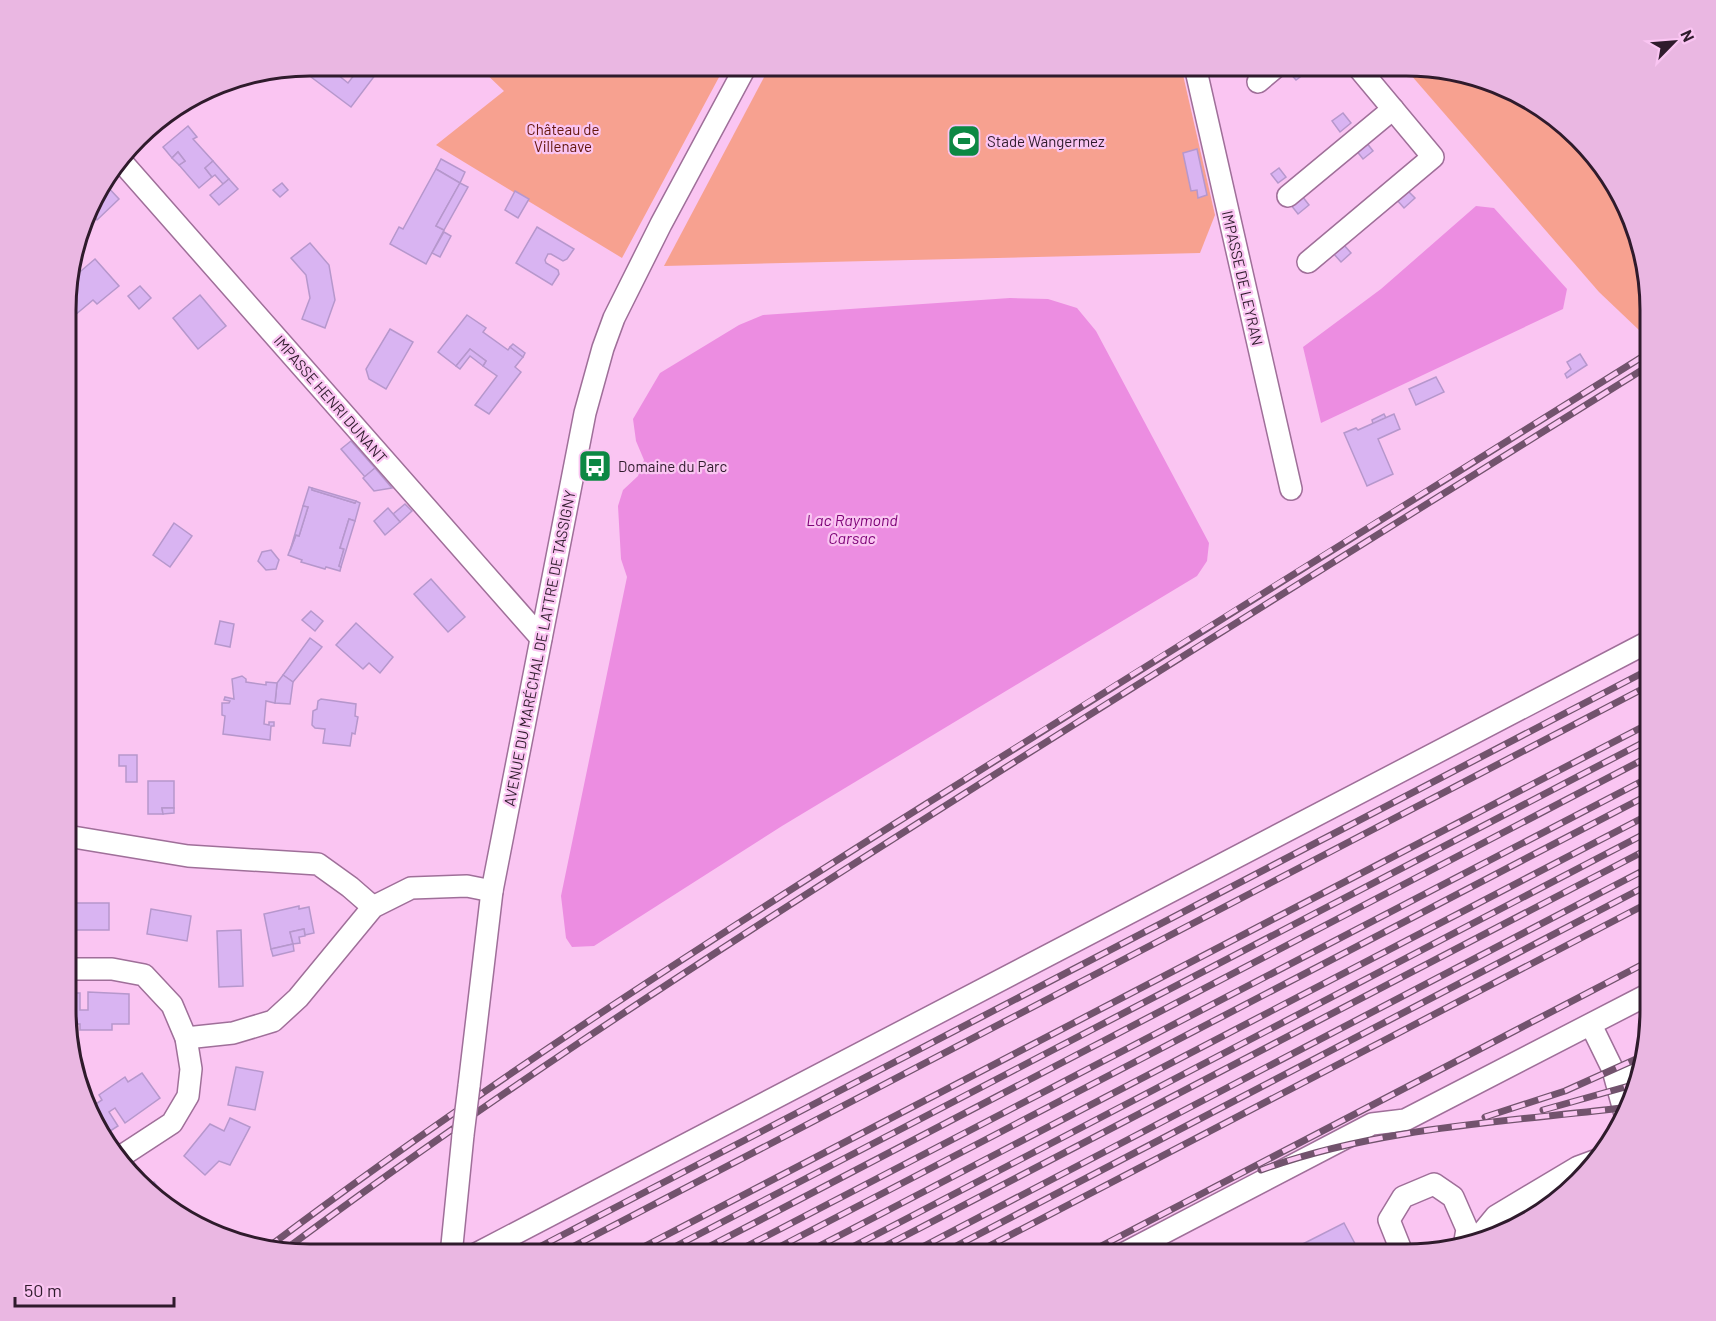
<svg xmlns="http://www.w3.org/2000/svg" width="1716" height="1321" font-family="Barlow,sans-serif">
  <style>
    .green { fill: #f7a190 }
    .water { fill: #ec8de1 }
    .building { fill: #d9b4f2; stroke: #b697cc; stroke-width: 1.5 }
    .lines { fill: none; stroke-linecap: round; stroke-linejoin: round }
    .minor-casing { stroke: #9f6f99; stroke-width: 24 }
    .minor { stroke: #fff; stroke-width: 21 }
    .rail-casing { stroke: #72536d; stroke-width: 7 }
    .rail { stroke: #fac5f2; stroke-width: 4.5; stroke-dasharray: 14; stroke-linecap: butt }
    .minor-bridge-casing { stroke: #9f6f99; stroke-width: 24; stroke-linecap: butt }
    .minor-bridge { stroke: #fff; stroke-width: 21 }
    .labels { text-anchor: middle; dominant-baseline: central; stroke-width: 4.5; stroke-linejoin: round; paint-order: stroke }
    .park-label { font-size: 15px; fill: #63160b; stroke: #fac5f2 }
    .poi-label { font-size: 15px; fill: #2f1b2c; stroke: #fac5f2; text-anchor: start }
    .street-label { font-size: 15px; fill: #2f1b2c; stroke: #fac5f2 }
    .water-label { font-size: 16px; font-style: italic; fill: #7d0176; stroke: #fac5f2 }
    .rim { fill: none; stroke: #2f1b2c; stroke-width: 3 }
  </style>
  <rect width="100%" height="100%" fill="#fac5f2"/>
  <!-- green -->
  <g class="green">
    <polygon points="478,66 725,66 622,258 436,145 504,91"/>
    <polygon points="770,66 1181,66 1215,215 1200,253 664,266"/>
    <polygon points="1404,67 1422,67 1499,84 1566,126 1625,202 1650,310 1650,325 1640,331 1599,292"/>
  </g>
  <!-- water -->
  <g class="water">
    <polygon points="1476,206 1494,208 1567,289 1563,309 1321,423 1303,347 1381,289"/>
    <polygon points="1010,298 1048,299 1077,308 1096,331 1209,543 1207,561 1197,576 782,826 594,946 572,947 566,938 561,896 627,577 621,559 618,506 623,490 638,476 644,460 636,441 633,419 660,373 739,325 763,315"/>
  </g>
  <!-- building -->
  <g class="building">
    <polygon points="310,66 327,66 348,83 361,66 366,66 376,74 351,107 299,68"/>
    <polygon points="1293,66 1304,66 1308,71 1296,80 1288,71"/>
    <polygon points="1343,113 1351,123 1340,132 1332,121"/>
    <polygon points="188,126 197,137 193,139 213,161 205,168 212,177 199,188 179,165 185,161 178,152 172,158 163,147"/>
    <polygon points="1366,142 1373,151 1363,159 1356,150"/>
    <polygon points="1197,149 1207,195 1198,198 1197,190 1191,191 1183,153"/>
    <polygon points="178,152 185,161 179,165 172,158"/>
    <polygon points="441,159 465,172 460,183 436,169"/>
    <polygon points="213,161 229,179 223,184 215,175 212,177 205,168"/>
    <polygon points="1279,168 1286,177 1278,183 1271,174"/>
    <polygon points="436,169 460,183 436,226 444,230 426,264 390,244 399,227 403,229"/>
    <polygon points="229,179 238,189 219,205 210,195"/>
    <polygon points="104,183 119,199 97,220 90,212 99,188"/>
    <polygon points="282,183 288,190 280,197 273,190"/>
    <polygon points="460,183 468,187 444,230 436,226"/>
    <polygon points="1407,190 1415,198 1404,208 1397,200"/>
    <polygon points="515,191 529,199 518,218 505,210"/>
    <polygon points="1302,196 1309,205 1298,214 1291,205"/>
    <polygon points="537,227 574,249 567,259 563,261 551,254 548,254 545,260 546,263 558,270 559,274 552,285 516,263"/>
    <polygon points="444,232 451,236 440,257 432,253"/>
    <polygon points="310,243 329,265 335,300 325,328 302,319 310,298 306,275 291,258"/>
    <polygon points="1343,244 1351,253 1341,262 1333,253"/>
    <polygon points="95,259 119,286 97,304 93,300 68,321 68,282"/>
    <polygon points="140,286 151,298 139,309 128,296"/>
    <polygon points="200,295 226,326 198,349 173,318"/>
    <polygon points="467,315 486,328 483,332 508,350 510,347 523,357 515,367 521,372 489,414 475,405 497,376 483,366 486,361 470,349 456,366 438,352"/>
    <polygon points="390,329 413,342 386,389 369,379 366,369"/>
    <polygon points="513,344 525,353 523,357 510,347"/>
    <polygon points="470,349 486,361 483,366 470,356 460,369 456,366"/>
    <polygon points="1580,354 1587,365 1567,378 1565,374 1571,369 1567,362"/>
    <polygon points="1436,377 1444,392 1416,405 1409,389"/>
    <polygon points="1384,414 1386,418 1373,424 1372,420"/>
    <polygon points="1394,414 1400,429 1378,439 1393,474 1367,486 1344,433 1356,428 1358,430"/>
    <polygon points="351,441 375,468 365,477 341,449"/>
    <polygon points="375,468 392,488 374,491 363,478"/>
    <polygon points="309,487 312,488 312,490 355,503 356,501 360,503 355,521 349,519 340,548 344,549 339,566 341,567 340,571 326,567 325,569 301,562 302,560 288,555 296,535 299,536 308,507 303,506"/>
    <polygon points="312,488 356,501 355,503 312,490"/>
    <polygon points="405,504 412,511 400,522 393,514"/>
    <polygon points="303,506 308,507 299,536 296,535 290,551"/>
    <polygon points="388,508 400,522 385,535 374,521"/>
    <polygon points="349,519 355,521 341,567 339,566 344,549 340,548"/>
    <polygon points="174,523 192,536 170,567 153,555"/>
    <polygon points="271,550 279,560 276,569 266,570 258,561 262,552"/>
    <polygon points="431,579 465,617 448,632 414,594"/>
    <polygon points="311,611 323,621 315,631 302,620"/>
    <polygon points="220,621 234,624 230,647 215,644"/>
    <polygon points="356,623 393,657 380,673 369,663 363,669 336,645"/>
    <polygon points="310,638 322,647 293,682 283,675"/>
    <polygon points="283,675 293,682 290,704 275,703 277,683"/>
    <polygon points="242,676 246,679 246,682 266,685 266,682 277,683 275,703 266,701 264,724 269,725 269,722 274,722 274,726 271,726 270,740 223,734 225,716 222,715 222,703 229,703 230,701 224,700 225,697 234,699 232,679"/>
    <polygon points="321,699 356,704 355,716 358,717 355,734 352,733 350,746 323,743 325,729 315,728 312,725 313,711 317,709 318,701"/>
    <polygon points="119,755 137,755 137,782 126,782 126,766 119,766"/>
    <polygon points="148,781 174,781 174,808 162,808 163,814 148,814"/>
    <polygon points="162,808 174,808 174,813 163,814"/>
    <rect x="67" y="903" width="42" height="27"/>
    <polygon points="299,906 299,909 309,907 314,933 305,935 304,929 290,932 293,944 271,949 264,914"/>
    <polygon points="151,909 191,916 187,941 147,934"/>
    <polygon points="304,929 305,936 299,937 300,943 293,944 290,932"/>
    <polygon points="241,930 243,986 219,987 217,931"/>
    <polygon points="293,944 294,951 273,956 271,949"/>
    <polygon points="88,992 129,994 129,1024 112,1024 112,1030 80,1030 80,1024 67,1024 67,993 80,993 80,1010 88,1010"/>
    <polygon points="236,1067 263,1072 255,1110 228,1105"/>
    <polygon points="142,1073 160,1098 125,1123 115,1108 109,1112 118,1126 104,1135 91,1119 88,1109 102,1100 99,1095 125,1077 128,1082"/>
    <polygon points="230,1118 250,1127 230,1165 219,1161 205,1175 184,1156 210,1124 224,1131"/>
    <polygon points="154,1182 171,1205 169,1207 149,1195 145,1188"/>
    <polygon points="1344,1223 1361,1255 1281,1255"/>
  </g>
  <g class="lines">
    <!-- minor casing -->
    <g class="minor-casing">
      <g id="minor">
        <polyline points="1195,66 1291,489"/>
        <polyline points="1258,82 1277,66"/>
        <polyline points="121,161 541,638"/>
        <polyline points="1288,196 1393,109"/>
        <polyline points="1308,262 1433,157 1357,66"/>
        <polyline points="67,836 188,856 318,864 350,887 373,907"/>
        <polyline points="67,969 112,969 144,975 172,1005 186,1038 191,1069 188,1096 172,1123 120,1157"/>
        <polyline points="1591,1025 1613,1070 1625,1114"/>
        <polyline points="186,1038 233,1033 273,1021 298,998 373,907 411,888 467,886 492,891"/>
        <polyline points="1617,1080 1639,1074"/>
        <polyline points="469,1086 492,891 585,413 603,348 614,318 661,224 746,66"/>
        <polyline points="1477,1239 1496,1216 1578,1167 1597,1160"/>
        <polyline points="451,1255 463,1135"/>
        <polyline points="474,1255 1650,641"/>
        <polyline points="1121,1255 1372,1124 1405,1120 1649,994"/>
        <polyline points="1403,1255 1389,1220 1403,1197 1434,1184 1453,1197 1467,1229 1465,1241"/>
      </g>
    </g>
    <!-- minor -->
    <use href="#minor" class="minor"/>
    <!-- rail casing -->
    <g class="rail-casing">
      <g id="rail">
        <polyline points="1543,1110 1636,1084"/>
        <polyline points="1485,1117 1565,1091 1643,1056"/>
        <path d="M 1261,1170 C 1378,1127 1507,1122 1630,1107"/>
        <path d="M 267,1248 C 479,1088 702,945 926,804 C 1167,652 1409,502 1650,352"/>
        <path d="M 282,1252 C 479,1105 685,971 893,839 C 1144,679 1397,523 1650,365"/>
        <polyline points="524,1255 1650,669"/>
        <polyline points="557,1255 1650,685"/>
        <polyline points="628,1255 1650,723"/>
        <polyline points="659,1255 1650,739"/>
        <polyline points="693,1255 1650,756"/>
        <polyline points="730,1255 1650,777"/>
        <polyline points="764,1255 1650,794"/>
        <polyline points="802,1255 1650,814"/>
        <polyline points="837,1255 1650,831"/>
        <polyline points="868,1255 1650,848"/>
        <polyline points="907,1255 1650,867"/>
        <polyline points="939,1255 1650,884"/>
        <polyline points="972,1255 1650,902"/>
        <polyline points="1084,1255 1649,961"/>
      </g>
    </g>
    <!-- rail -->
    <use href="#rail" class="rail"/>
    <!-- minor-bridge casing -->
    <g class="minor-bridge-casing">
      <polyline id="minor-bridge" points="463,1135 469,1086"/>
    </g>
    <!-- minor-bridge -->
    <use href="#minor-bridge" class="minor-bridge"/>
  </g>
  <!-- icons -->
  <defs>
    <g id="stadium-square" transform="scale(1.725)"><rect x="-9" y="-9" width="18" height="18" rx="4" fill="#0c8843" stroke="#fac5f2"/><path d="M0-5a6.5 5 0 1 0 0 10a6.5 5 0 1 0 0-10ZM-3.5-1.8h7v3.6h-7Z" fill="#fff"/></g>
    <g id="bus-square" transform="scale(1.725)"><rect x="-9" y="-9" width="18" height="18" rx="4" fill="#0c8843" stroke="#fac5f2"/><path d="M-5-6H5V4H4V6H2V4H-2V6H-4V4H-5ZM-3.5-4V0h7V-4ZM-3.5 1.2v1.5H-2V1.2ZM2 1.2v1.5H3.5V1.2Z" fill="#fff"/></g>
  </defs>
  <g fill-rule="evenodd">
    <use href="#stadium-square" x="964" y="141"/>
    <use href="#bus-square" x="595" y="466"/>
  </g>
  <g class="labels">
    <!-- park labels -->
    <g class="park-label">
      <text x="563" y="129">Château de<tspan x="563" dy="17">Villenave</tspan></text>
    </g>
    <!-- poi labels -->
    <g class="poi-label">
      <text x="987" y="141">Stade Wangermez</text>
      <text x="618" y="466">Domaine du Parc</text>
    </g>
    <!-- street labels -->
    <g class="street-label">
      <text transform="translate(1243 278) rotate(77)">IMPASSE DE LEYRAN</text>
      <text transform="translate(331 399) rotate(49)">IMPASSE HENRI DUNANT</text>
      <text transform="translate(539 648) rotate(-79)">AVENUE DU MARÉCHAL DE LATTRE DE TASSIGNY</text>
    </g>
    <!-- water labels -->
    <g class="water-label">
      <text x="852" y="519">Lac Raymond<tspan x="852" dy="18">Carsac</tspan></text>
    </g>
  </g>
  <!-- crop -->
  <path d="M0 0H1716V1321H0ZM310 76H1406A234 234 0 0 1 1640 310V1010A234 234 0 0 1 1406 1244H310A234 234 0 0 1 76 1010V310A234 234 0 0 1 310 76Z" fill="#eab7e2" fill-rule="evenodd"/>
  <path class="rim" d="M310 76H1406A234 234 0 0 1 1640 310V1010A234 234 0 0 1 1406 1244H310A234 234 0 0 1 76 1010V310A234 234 0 0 1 310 76Z"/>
  <!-- north arrow -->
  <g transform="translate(1674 42) rotate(65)" stroke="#fac5f2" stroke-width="4.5" paint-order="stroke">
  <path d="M0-4.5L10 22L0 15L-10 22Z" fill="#2f1b2c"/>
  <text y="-9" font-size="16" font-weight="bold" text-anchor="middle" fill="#2f1b2c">N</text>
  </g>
  <!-- scale -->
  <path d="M15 1297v9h159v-9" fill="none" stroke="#2f1b2c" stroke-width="3"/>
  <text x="24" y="1297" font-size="18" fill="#2f1b2c" stroke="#fac5f2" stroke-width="4.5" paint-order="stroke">50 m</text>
</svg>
